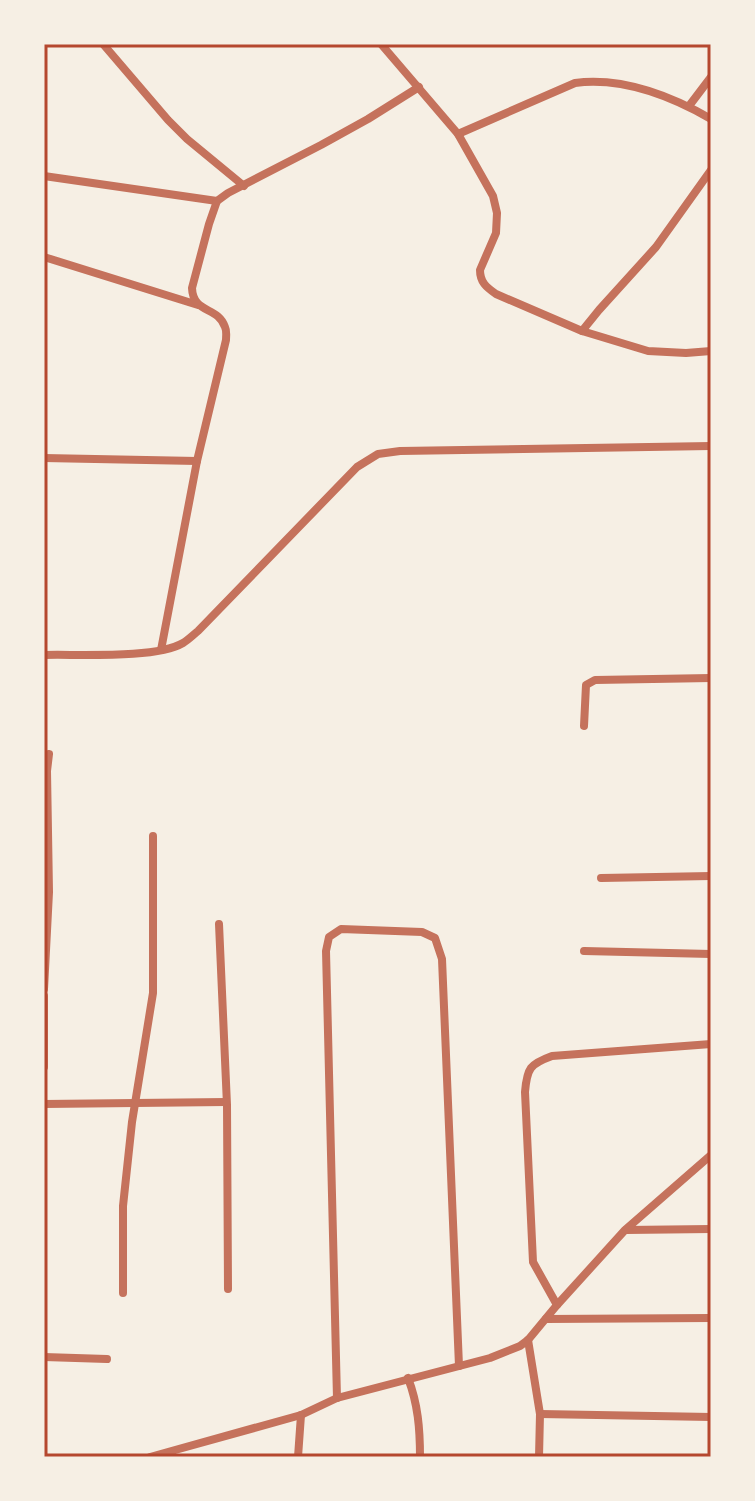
<svg xmlns="http://www.w3.org/2000/svg" width="755" height="1501" font-family="Arial,sans-serif">
  <style>
    .lines { fill: none; stroke-linecap: round; stroke-linejoin: round }
    .minor { stroke: #c5725c; stroke-width: 8 }
    .neatline { fill: none; stroke: #b5482f; stroke-width: 3 }
  </style>
  <rect width="100%" height="100%" fill="#f6efe4"/>
  <g class="lines">
    <!-- minor -->
    <g class="minor">
      <polyline points="103,44 168,120 187,139 244,186"/>
      <path d="M 381,44 L 458,134 L 493,196 L 497,213 L 496,233 L 480,270 C 480,282 486,287 496,294 L 582,331 L 648,351 L 686,353 L 711,351"/>
      <polyline points="689,106 711,77"/>
      <path d="M 458,134 L 575,83 C 622,77 671,96 711,119"/>
      <polyline points="44,176 217,201"/>
      <polyline points="44,257 198,305"/>
      <polyline points="582,331 599,310 656,247 711,170"/>
      <polyline points="44,458 197,461"/>
      <path d="M 161,650 L 197,461 L 226,340 C 226,336 227,331 225,327 C 218,306 193,314 192,288 L 209,224 L 217,201 L 228,193 L 321,145 L 368,119 L 419,87"/>
      <path d="M 44,655 C 77,654 156,659 183,643 C 188,640 193,635 198,631 L 357,467 L 378,454 L 400,451 L 711,446"/>
      <polyline points="584,726 586,685 595,680 711,678"/>
      <polyline points="601,878 711,876"/>
      <polyline points="219,924 227,1105 228,1289"/>
      <polyline points="584,951 711,954"/>
      <polyline points="44,989 49,892 47,771 49,754"/>
      <polyline points="44,996 44,1067"/>
      <polyline points="44,1104 226,1102"/>
      <polyline points="626,1230 711,1229"/>
      <polyline points="123,1293 123,1206 132,1122 153,993 153,836"/>
      <path d="M 557,1305 L 533,1262 L 525,1092 C 527,1068 530,1064 552,1056 L 711,1044"/>
      <polyline points="546,1319 711,1318"/>
      <polyline points="528,1340 540,1414 539,1457"/>
      <polyline points="44,1357 107,1359"/>
      <path d="M 408,1378 C 418,1404 420,1429 420,1457"/>
      <polyline points="337,1398 326,951 329,937 341,929 422,932 435,938 442,959 459,1366"/>
      <polyline points="540,1414 711,1417"/>
      <polyline points="150,1457 301,1415 337,1398 490,1358 520,1346 528,1340 557,1305 625,1230 711,1155"/>
      <polyline points="298,1457 301,1415"/>
    </g>
  </g>
  <!-- border -->
  <rect width="755" height="1501" fill="none" stroke="#f6efe4" stroke-width="92"/>
  <rect x="46" y="46" width="663" height="1409" class="neatline"/>
</svg>
